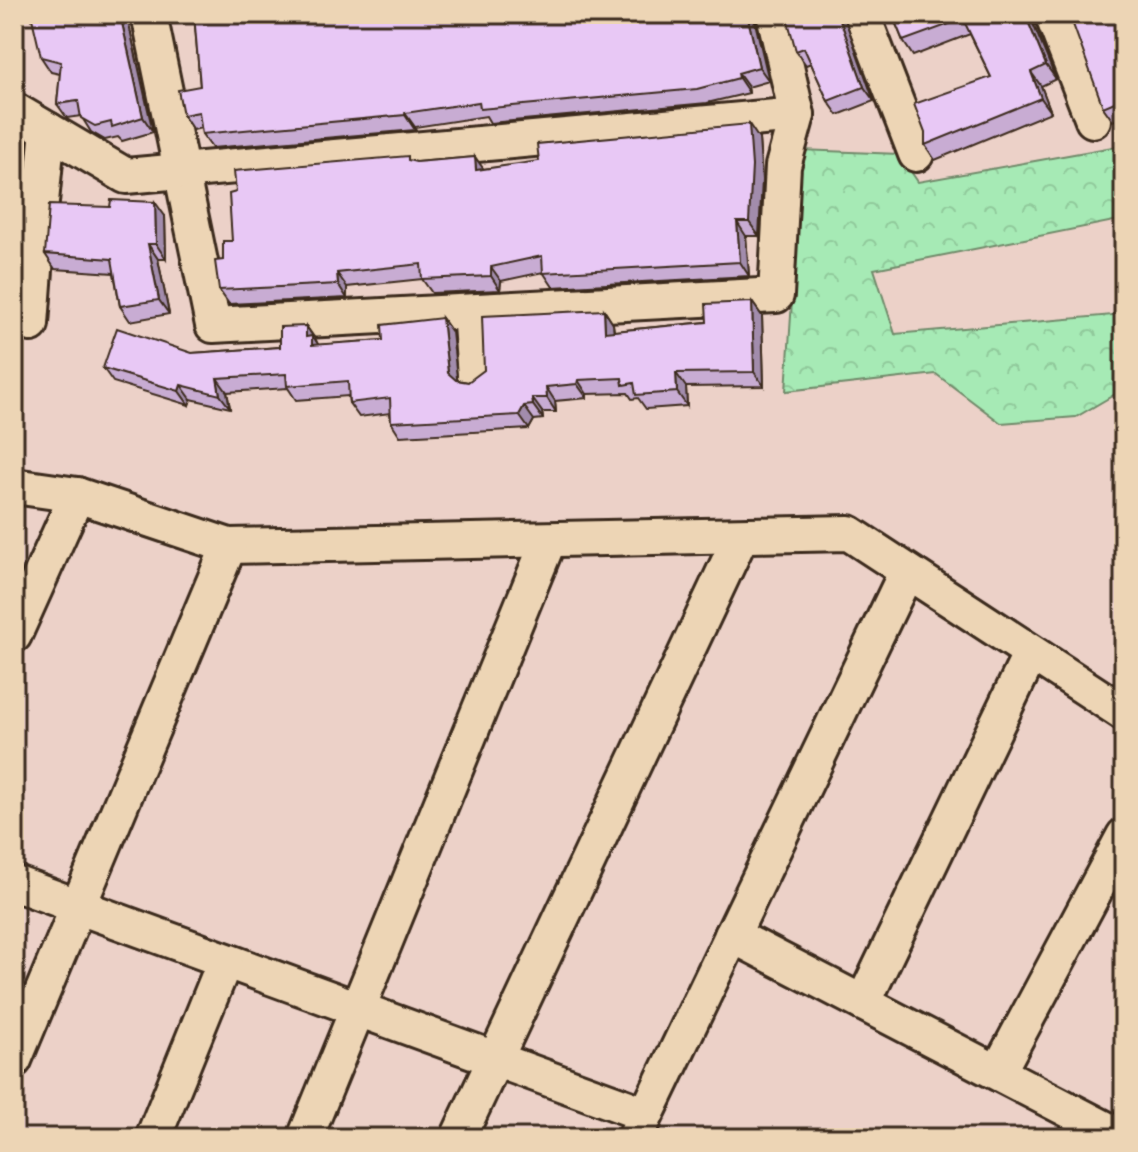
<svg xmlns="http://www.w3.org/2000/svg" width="1138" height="1152" font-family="Pangolin,sans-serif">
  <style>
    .forest { fill: url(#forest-crowns); stroke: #708a6a; stroke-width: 2 }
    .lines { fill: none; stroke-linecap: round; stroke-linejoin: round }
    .minor-casing { stroke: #3b2a1e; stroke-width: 40 }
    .minor { stroke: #edd5b5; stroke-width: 34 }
    .wall { fill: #c8acd3; stroke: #3b2a1e; stroke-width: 2 }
    .shaded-wall { fill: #a28cac; stroke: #3b2a1e; stroke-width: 2 }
    .building { fill: #e8c8f5; stroke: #3b2a1e; stroke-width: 2 }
  </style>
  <defs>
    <pattern id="forest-crowns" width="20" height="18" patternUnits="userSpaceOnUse" patternTransform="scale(2)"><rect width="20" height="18" fill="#a6eab5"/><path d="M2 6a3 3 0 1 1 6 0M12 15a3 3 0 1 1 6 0" fill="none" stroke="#90c99b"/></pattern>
  </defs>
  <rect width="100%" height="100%" fill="#ecd1c8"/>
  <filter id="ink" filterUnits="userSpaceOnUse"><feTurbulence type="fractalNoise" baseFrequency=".0125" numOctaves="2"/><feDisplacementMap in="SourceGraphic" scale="16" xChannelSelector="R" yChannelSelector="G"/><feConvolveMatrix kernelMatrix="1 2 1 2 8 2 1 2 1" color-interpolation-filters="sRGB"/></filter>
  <g filter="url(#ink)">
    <!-- forest -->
    <polygon class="forest" points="1124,145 1124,219 874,269 895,334 1124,314 1124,389 1076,417 1001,423 936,374 786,391 802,150 899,154 918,182"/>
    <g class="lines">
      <!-- minor casing -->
      <g class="minor-casing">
        <g id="minor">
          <polyline points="149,14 213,325 776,295 783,166 797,115 774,14"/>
          <polyline points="862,14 916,154"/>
          <polyline points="1052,14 1093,120"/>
          <polyline points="14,110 126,176 797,115"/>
          <polyline points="14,240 37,243 48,130"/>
          <polyline points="470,312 475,376"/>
          <polyline points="31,324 37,243"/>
          <polyline points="14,486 77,495 229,546 849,533 1124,713"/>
          <polyline points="14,635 77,495"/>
          <polyline points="14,883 645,1114"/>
          <polyline points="732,935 1123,1138"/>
          <polyline points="863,1003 1031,653"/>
          <polyline points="14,1060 229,546"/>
          <polyline points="998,1072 1124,836"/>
          <polyline points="153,1138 225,961"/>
          <polyline points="305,1138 548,542"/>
          <polyline points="458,1138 740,538"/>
          <polyline points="635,1138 906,573"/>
        </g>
      </g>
      <!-- minor -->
      <use href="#minor" class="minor"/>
    </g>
    <!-- wall -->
    <g class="wall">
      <polygon points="168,14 188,14 170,17"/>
      <polygon points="194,14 756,14 754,18 769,81 748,87 749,93 707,103 490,123 486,116 415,127 415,130 212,148 202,134 201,128 193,130 183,115 200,86"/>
      <polygon points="843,14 874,101 838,115 828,101 811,63 806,65 796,51"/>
      <polygon points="892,14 1029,14 1056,79 1041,86 1051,112 935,160 925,145 991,77 970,34 913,56 903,41"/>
      <polygon points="1124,14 1124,116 1113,121 1103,107"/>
      <polygon points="129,25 153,132 122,141 118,137 105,140 91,132 81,116 67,118 57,104 60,74 51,72 41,57"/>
      <polygon points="759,139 762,180 759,236 746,236 749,276 553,287 543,272 501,281 500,290 432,293 422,279 347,287 347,298 229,304 219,290 223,260 232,241 411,161 416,162 475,157 483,169"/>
      <polygon points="165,216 166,259 158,259 169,314 130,321 120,306 114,273 55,269 45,254"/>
      <polygon points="752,302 762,316 764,386 686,387 687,406 646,409 638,398 632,399 628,393 587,394 587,398 555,401 556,412 542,412 543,419 534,420 529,429 400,436 391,422 390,413 359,417 349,403 348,396 296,400 288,388 227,392 230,408 191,399 189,405 113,382 103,368 192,353 280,347 306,326 316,340 318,345 383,340 442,318 452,332 457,380 468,382 604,310 613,324 614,331 707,322"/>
      <polygon points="14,329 23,342 21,375 14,375"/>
    </g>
    <!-- shaded-wall -->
    <g class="shaded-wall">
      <polygon points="120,14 130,14 129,25 153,132 143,117"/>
      <polygon points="747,14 756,14 754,18 769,81 759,67"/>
      <polygon points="838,14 843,14 874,101 864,87"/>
      <polygon points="1025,14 1029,14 1056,79 1046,65"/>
      <polygon points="1031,72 1041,86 1051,112 1041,98"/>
      <polygon points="738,73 748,87 749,93 739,78"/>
      <polygon points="405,113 415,127 415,130 405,115"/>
      <polygon points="749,124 759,139 762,180 759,236 749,222"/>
      <polygon points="17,126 27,141 21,197 16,211 14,207 14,155"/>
      <polygon points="475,157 485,171 476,170"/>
      <polygon points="155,202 165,216 166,259 156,244"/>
      <polygon points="737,222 746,236 749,276 740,262"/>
      <polygon points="148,244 158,259 169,314 159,300"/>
      <polygon points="491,267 501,281 500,290 491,276"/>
      <polygon points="337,273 347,287 347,298 338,284"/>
      <polygon points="752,302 762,316 764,386 754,372"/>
      <polygon points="604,310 613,324 615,346 605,332"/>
      <polygon points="442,318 452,332 458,387 448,373"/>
      <polygon points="306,326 322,350 322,359 306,337"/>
      <polygon points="14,329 23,342 21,375 14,366"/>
      <polygon points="676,373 686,387 687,406 677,392"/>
      <polygon points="217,378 227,392 230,408 220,395"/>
      <polygon points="578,380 587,394 587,398 577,384"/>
      <polygon points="181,385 191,399 189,405 179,391"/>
      <polygon points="546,387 555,401 556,412 547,398"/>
      <polygon points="532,398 542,412 543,419 533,405"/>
      <polygon points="524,406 534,420 529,429 519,415"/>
    </g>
    <!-- building -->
    <g class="building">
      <polygon points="31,14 120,14 143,117 112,127 111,122 95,126 81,118 78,101 57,104 61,62 41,57"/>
      <polygon points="194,14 747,14 759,67 738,73 739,78 697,89 480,109 479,102 405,113 405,115 202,134 199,112 183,115 178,90 200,86"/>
      <polygon points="786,14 838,14 864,87 828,101 804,48 796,51"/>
      <polygon points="892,14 1025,14 1046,65 1031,72 1041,98 925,145 925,133 914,104 991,77 963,19 903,41"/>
      <polygon points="1074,14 1124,14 1124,98 1103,107 1070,16"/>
      <polygon points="749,124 752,166 749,222 737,222 740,262 543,273 542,256 491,267 491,276 422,279 421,264 337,273 338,284 219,290 215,261 223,260 223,241 232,241 229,194 236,192 234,171 408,156 408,160 416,162 475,157 476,170 539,161 537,144"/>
      <polygon points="14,125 17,126 14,155"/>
      <polygon points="111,200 155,202 156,244 148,244 159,300 120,306 112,259 45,254 49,205 110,207"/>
      <polygon points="752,302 754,372 676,373 677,392 636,395 634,383 623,385 622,378 578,380 577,384 546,387 547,398 532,398 533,405 524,406 519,415 391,422 390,398 349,403 348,381 287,386 286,374 217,378 220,395 181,385 179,391 103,368 117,328 192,353 280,347 280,327 306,326 306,337 312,336 312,345 383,340 382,325 442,318 448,373 456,380 468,382 484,370 482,316 604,310 605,332 707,322 706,304"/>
    </g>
  </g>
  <!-- margin -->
  <rect width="1138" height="1152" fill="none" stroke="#edd5b5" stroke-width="48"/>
  <rect x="24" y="24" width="1090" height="1104" fill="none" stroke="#3b2a1e" stroke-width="3" filter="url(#ink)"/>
</svg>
